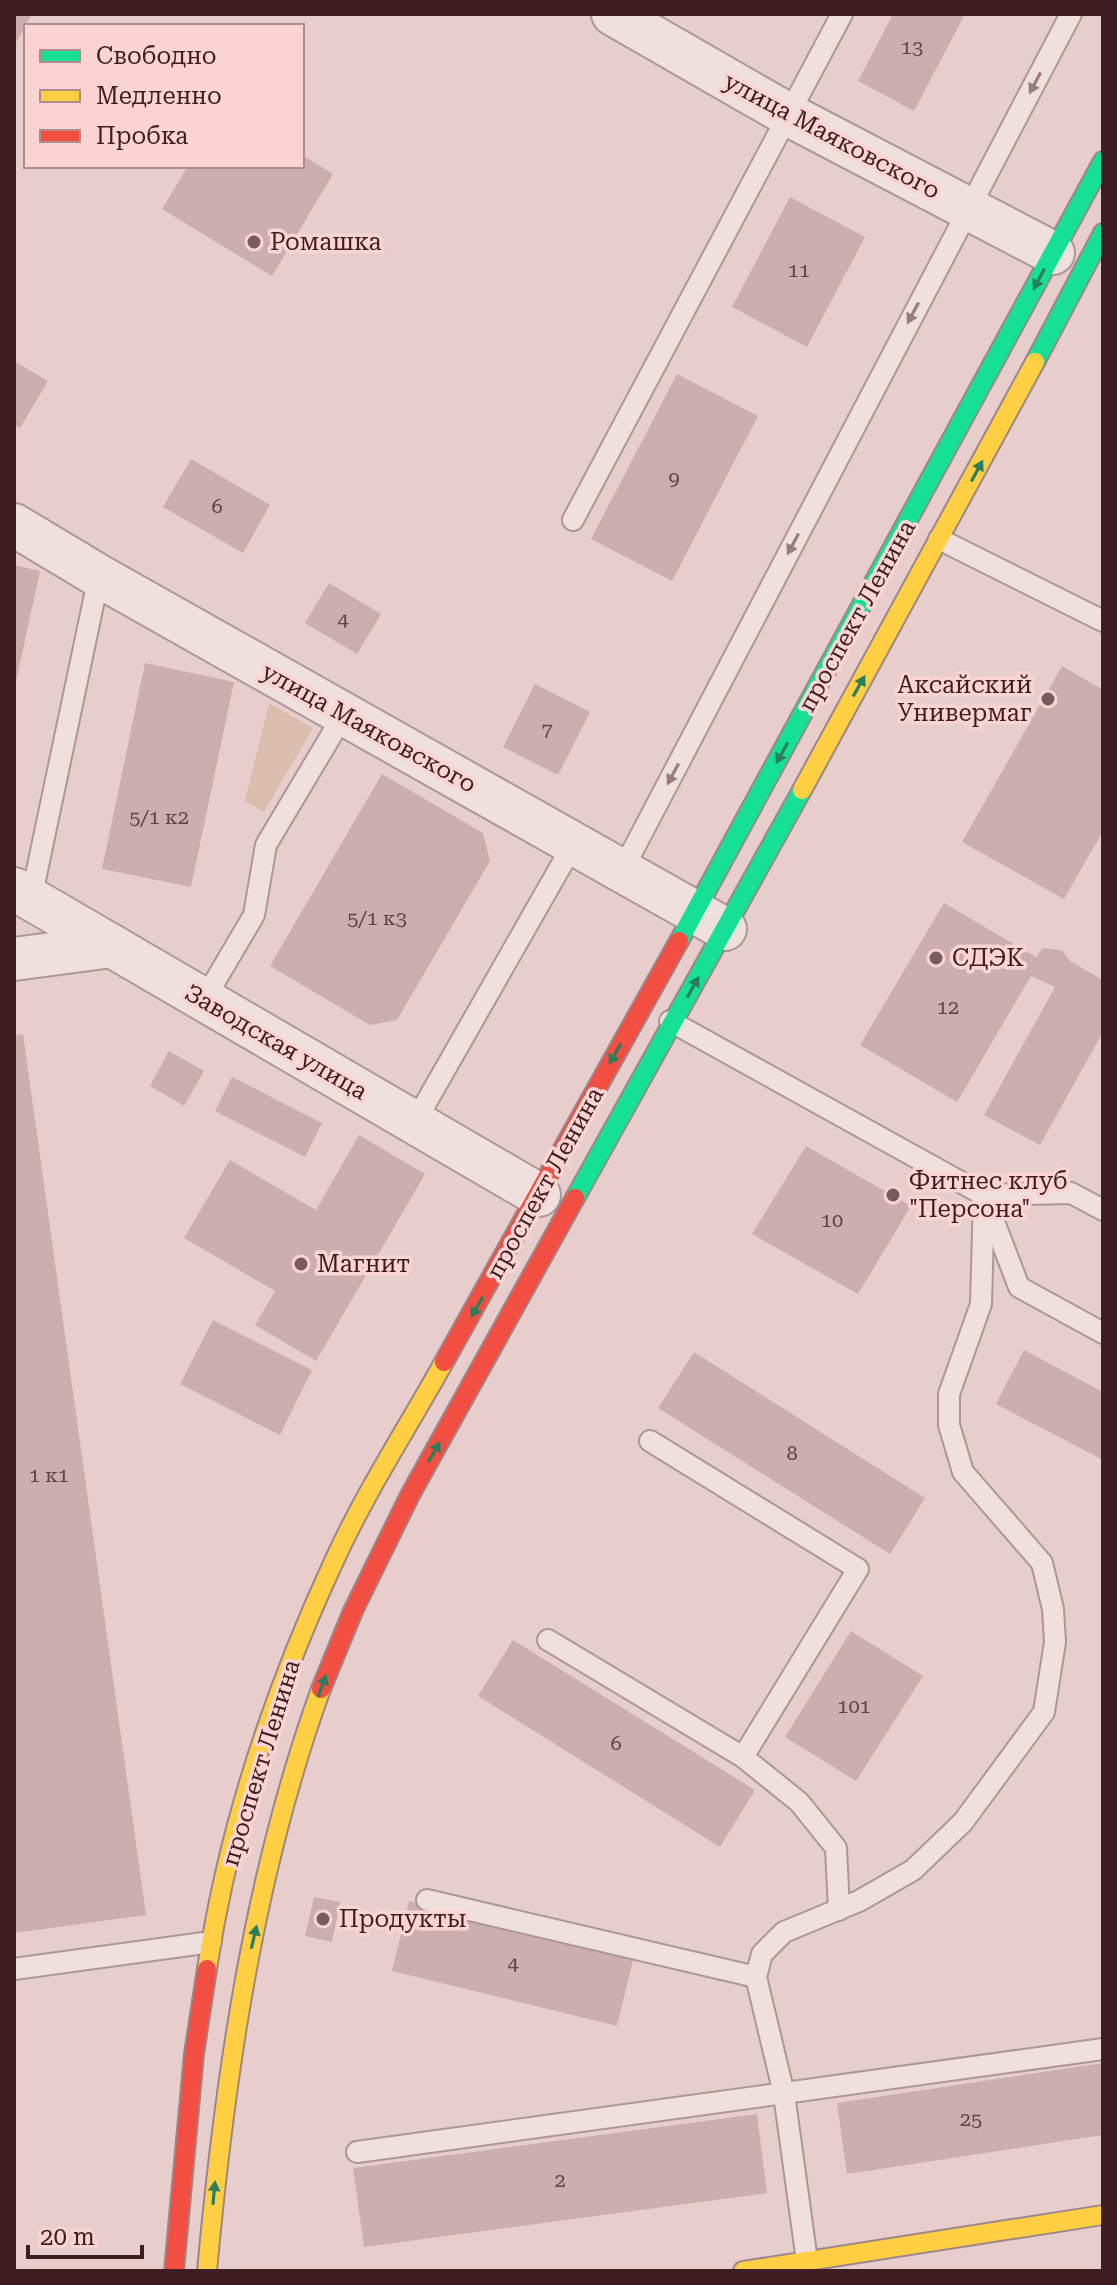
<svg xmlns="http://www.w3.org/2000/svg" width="1117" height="2285" font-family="'Roboto Serif',serif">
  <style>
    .green { fill: #dbbeae }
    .building { fill: #ccaeb2 }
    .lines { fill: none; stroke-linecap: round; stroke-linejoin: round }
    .lane-casing { stroke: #ac9697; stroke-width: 24 }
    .street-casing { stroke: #ac9697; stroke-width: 46 }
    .fast-casing { stroke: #9c8688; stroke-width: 22 }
    .slow-casing { stroke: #9c8688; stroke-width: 22 }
    .jam-casing { stroke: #9c8688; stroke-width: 22 }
    .lane { stroke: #efe0df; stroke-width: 20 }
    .street { stroke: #efe0df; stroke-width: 42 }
    .fast { stroke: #16e098; stroke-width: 18 }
    .slow { stroke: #ffcf43; stroke-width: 18 }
    .jam { stroke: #f24e42; stroke-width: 18 }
    .oneway { fill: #967e80 }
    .oneway2 { fill: #2a7e5d }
    .poi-dot { fill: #785b5e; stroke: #f9d4d2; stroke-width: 3 }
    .labels { text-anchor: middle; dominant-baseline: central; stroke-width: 7; stroke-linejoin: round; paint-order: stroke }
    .number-label { font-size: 20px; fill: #614146 }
    .street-label { font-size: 24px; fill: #3d1d22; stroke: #f9d4d2 }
    .poi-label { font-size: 24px; fill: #3d1d22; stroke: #f9d4d2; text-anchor: start }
  </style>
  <rect width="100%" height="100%" fill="#e7cecd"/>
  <!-- green -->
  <polygon class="green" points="269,703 313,728 264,812 245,801"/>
  <!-- building -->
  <g class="building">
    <polygon points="14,14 32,14 14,46"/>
    <polygon points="893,14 965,14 914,111 858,81"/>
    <polygon points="302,155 333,174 272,276 162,209 188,166 302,166"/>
    <polygon points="790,197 865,237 807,347 732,307"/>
    <polygon points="14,361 48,381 20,428 14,425"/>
    <polygon points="677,374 758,416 672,581 591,539"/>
    <polygon points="191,459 270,505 243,553 163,507"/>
    <polygon points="14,565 40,571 15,686 14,686"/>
    <polygon points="329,583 381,614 357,654 305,623"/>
    <polygon points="145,663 234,682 191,887 102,869"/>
    <polygon points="1062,666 1103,690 1103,831 1064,899 962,842"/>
    <polygon points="535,684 590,712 558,775 503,747"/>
    <polygon points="382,774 483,833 490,861 397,1020 370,1025 270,966"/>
    <polygon points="944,903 1036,957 1043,948 1062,950 1070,961 1103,980 1103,1032 1040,1145 984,1115 1055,987 1031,976 957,1102 860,1045"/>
    <polygon points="23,1034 146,1915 14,1933 14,1036"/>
    <polygon points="169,1051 204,1071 184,1106 150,1086"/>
    <polygon points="232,1077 322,1123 305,1157 215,1111"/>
    <polygon points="359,1135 425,1174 316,1361 255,1325 275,1291 184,1238 230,1160 316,1210"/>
    <polygon points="806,1146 911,1206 858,1294 752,1234"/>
    <polygon points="213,1320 312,1370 280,1435 180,1384"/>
    <polygon points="1024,1350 1103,1392 1103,1460 996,1404"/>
    <polygon points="694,1352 925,1498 890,1554 658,1408"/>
    <polygon points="851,1631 923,1676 856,1781 785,1737"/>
    <polygon points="513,1640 755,1790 720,1847 478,1696"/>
    <polygon points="314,1897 340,1902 332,1942 305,1936"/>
    <polygon points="409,1901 634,1956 617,2026 392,1971"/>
    <polygon points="1103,2063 1103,2135 847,2174 837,2103"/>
    <polygon points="757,2114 767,2193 364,2247 353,2168"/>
  </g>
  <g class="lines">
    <!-- lane casing -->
    <g class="lane-casing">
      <g id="lane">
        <polyline points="573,520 842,14"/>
        <polyline points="939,539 1103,621"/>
        <polyline points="622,871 1071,14"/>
        <polyline points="31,899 99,576"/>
        <polyline points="204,1000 254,915 266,845 344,714"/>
        <polyline points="670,1021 984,1195 1071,1193 1103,1210"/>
        <polyline points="415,1122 574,843"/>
        <polyline points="988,1206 1019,1287 1103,1333"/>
        <polyline points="650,1441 858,1569 743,1757"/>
        <polyline points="548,1640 743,1757 799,1802 836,1848 839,1910"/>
        <polyline points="427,1900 756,1977"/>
        <polyline points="14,1969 211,1942"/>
        <polyline points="357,2152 1103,2049"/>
        <polyline points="807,2261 784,2094 756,1977 762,1954 784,1932 859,1901 913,1870 963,1822 1044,1712 1055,1642 1053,1609 1042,1563 963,1472 949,1425 949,1394 981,1304 984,1195"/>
      </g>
    </g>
    <!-- street casing -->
    <g class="street-casing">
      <g id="street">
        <polyline points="613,14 787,114 1053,253"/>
        <polyline points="14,525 99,576 725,929"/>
        <polyline points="14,889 539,1195"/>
        <polyline points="14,959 112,946"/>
      </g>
    </g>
    <!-- fast casing -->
    <g class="fast-casing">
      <g id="fast">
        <polyline points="1035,362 1103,233"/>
        <polyline points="679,941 1103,161"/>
        <polyline points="575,1198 802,790"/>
      </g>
    </g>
    <!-- slow casing -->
    <g class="slow-casing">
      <g id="slow">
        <polyline points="802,790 1035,362"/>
        <path d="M 207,1969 C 228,1828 275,1688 335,1559 C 366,1491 408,1427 444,1362"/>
        <path d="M 207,2271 C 225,2075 254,1874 321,1689"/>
        <polyline points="743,2271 1103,2215"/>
      </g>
    </g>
    <!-- jam casing -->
    <g class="jam-casing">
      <g id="jam">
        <polyline points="444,1362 679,941"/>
        <polyline points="321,1689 353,1611 410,1495 575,1198"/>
        <polyline points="174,2271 194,2054 207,1969"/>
      </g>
    </g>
    <!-- lane -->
    <use href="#lane" class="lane"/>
    <!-- street -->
    <use href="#street" class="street"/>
    <!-- fast -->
    <use href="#fast" class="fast"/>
    <!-- slow -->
    <use href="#slow" class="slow"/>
    <!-- jam -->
    <use href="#jam" class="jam"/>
  </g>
  <!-- one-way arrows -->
  <defs><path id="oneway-solid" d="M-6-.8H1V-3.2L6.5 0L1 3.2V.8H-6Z" transform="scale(2)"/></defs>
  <g class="oneway">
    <use href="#oneway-solid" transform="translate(1035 83) rotate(118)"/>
    <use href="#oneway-solid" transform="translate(913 313) rotate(118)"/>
    <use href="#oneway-solid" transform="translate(793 544) rotate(118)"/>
    <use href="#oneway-solid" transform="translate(673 774) rotate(118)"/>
  </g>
  <g class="oneway2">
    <use href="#oneway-solid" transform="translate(1039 279) rotate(118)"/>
    <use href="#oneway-solid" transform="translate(977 471) rotate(-62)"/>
    <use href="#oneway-solid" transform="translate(859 686) rotate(-61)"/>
    <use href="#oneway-solid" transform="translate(782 753) rotate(119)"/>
    <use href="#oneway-solid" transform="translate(693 987) rotate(-61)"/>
    <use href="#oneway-solid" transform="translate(615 1054) rotate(119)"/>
    <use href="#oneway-solid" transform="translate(477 1307) rotate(119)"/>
    <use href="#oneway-solid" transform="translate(434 1452) rotate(-61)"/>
    <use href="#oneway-solid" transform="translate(322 1686) rotate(-70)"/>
    <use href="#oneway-solid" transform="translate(254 1937) rotate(-77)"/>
    <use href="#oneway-solid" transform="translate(214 2193) rotate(-85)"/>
  </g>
  <!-- markers -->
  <g class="poi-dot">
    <circle cx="254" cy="242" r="8"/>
    <circle cx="1048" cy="699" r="8"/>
    <circle cx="936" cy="958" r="8"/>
    <circle cx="893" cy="1195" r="8"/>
    <circle cx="301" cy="1264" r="8"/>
    <circle cx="323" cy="1919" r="8"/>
  </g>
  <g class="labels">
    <!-- number labels -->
    <g class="number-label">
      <text x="912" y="47">13</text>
      <text x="799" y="270">11</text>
      <text x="674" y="478">9</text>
      <text x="217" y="506">6</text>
      <text x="343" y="619">4</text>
      <text x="547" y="730">7</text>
      <text x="159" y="817">5/1 к2</text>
      <text x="377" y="918">5/1 к3</text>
      <text x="948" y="1007">12</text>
      <text x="832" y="1220">10</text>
      <text x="792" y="1453">8</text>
      <text x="49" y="1475">1 к1</text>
      <text x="854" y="1706">101</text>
      <text x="616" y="1743">6</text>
      <text x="513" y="1963">4</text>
      <text x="971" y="2119">25</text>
      <text x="560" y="2180">2</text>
    </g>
    <!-- street labels -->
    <g class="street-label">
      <text transform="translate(832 136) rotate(28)">улица Маяковского</text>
      <text transform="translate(857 616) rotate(-61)">проспект Ленина</text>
      <text transform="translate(369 728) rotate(29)">улица Маяковского</text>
      <text transform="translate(276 1042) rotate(30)">Заводская улица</text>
      <text transform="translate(545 1183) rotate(-61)">проспект Ленина</text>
      <text transform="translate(261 1763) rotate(-73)">проспект Ленина</text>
    </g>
    <!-- poi labels -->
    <g class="poi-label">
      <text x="270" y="242">Ромашка</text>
      <text x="1032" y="685" text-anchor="end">Аксайский<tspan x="1032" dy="28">Универмаг</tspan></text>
      <text x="952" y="958">СДЭК</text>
      <text x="909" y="1181">Фитнес клуб<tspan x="909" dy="28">"Персона"</tspan></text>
      <text x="317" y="1264">Магнит</text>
      <text x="339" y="1919">Продукты</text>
    </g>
  </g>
  <!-- border -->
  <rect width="1117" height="2285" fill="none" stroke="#3d1d22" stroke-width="32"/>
  <!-- legend -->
  <rect x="24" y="24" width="280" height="144" fill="#f9d4d2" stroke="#ae8b8c" stroke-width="2"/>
  <rect x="40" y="50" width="40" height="12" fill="#16e098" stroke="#ae8b8c" stroke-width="2"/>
  <text x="96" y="64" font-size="24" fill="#3d1d22">Свободно</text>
  <rect x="40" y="90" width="40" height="12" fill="#ffcf43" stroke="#ae8b8c" stroke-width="2"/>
  <text x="96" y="104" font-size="24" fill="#3d1d22">Медленно</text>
  <rect x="40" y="130" width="40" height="12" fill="#f24e42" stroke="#ae8b8c" stroke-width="2"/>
  <text x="96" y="144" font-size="24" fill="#3d1d22">Пробка</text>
  <!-- scale -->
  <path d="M28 2245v12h114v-12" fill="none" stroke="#3d1d22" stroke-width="4"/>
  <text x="40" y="2245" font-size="24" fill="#3d1d22" stroke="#f9d4d2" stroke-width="6" paint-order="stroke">20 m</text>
</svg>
